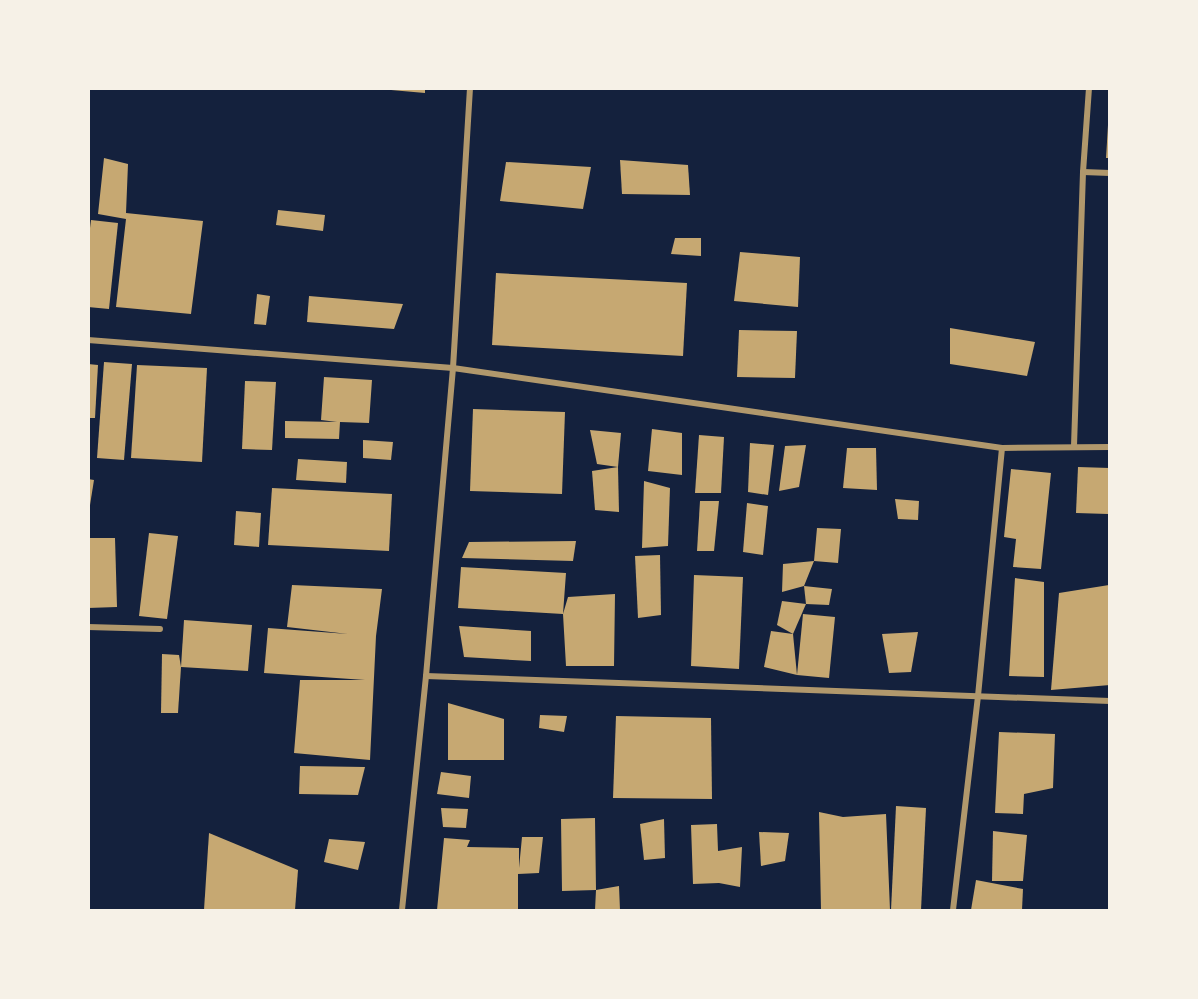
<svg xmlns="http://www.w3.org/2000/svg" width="1198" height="999" font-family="Commissioner,sans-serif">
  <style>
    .building { fill: #c6a872 }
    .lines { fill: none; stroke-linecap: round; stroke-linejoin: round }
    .minor { stroke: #b1986c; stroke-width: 6 }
  </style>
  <rect width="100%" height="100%" fill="#14213d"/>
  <!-- building -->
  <g class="building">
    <polygon points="391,88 425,88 425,93 391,90"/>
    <polygon points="1108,125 1110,125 1110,158 1106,158"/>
    <polygon points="104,158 128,164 126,213 203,221 191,314 116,307 126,219 98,214"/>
    <polygon points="620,160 688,165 690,195 622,194"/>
    <polygon points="506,162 591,167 583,209 500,201"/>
    <polygon points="278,210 325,215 323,231 276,225"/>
    <polygon points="91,220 118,223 109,309 88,307 88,244"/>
    <polygon points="675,238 701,238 701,256 671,254"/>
    <polygon points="740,252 800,257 798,307 734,301"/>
    <polygon points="496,273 687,283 683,356 492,345"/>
    <polygon points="257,294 270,296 266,325 254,324"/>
    <polygon points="309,296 403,304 394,329 307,322"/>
    <polygon points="950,328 1035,342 1027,376 950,364"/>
    <polygon points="739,330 797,331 795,378 737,377"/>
    <polygon points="104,362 132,364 124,460 97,458"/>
    <polygon points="88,364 98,365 95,418 88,418"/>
    <polygon points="137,365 207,368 202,462 131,458"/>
    <polygon points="324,377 372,380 369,423 340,422 339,439 285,438 285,421 337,422 321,420"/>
    <polygon points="245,381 276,382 272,450 242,449"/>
    <polygon points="473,409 565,412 562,494 470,491"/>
    <polygon points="652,429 682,433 682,475 648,471"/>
    <polygon points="590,430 621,433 618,467 597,464"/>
    <polygon points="699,435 724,437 721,493 695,493"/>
    <polygon points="363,440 393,442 391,460 363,458"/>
    <polygon points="750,443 774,445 768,495 748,492"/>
    <polygon points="806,445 799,487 779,491 785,446"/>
    <polygon points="847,448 876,448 877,490 843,488"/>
    <polygon points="298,459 347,462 346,483 296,480"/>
    <polygon points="618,467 619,512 595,510 592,471"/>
    <polygon points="1078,467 1110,468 1108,514 1076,513"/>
    <polygon points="1011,469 1051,473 1041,569 1013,567 1016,539 1004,537"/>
    <polygon points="88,479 94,480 90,505 88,505"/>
    <polygon points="644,481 670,488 668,546 642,548"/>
    <polygon points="272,488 392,494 389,551 268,545"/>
    <polygon points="895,499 919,501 918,520 898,519"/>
    <polygon points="700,501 719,501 714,551 697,551"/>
    <polygon points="747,503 768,506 763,555 743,552"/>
    <polygon points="236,511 261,513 259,547 234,545"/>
    <polygon points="817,528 841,529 838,563 814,561 804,586 782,592 783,564 814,561"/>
    <polygon points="149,533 178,536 167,619 139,616"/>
    <polygon points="88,538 115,538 117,607 88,608"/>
    <polygon points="576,541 573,561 462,558 469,542"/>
    <polygon points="660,555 661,615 638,618 635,556"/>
    <polygon points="461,567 566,573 563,614 568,597 615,594 614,666 566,666 563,614 458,608"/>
    <polygon points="694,575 743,577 739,669 691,666"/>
    <polygon points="1015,578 1044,582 1044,677 1009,676"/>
    <polygon points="292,585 382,589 376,636 370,760 294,753 300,680 365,680 264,673 268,628 348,634 287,627"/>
    <polygon points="1109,585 1110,685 1051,690 1059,593"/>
    <polygon points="804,586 832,589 829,605 806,604"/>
    <polygon points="782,601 806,604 793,634 777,625"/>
    <polygon points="803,614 835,617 829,678 797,675"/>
    <polygon points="184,620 252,625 248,671 181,667"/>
    <polygon points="459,626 531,631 531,661 464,657"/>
    <polygon points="771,631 793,634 797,675 764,667"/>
    <polygon points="918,632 911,672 889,673 882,634"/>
    <polygon points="162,654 179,655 181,667 178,713 161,713"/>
    <polygon points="448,703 504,719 504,760 448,760"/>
    <polygon points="540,715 567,716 564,732 539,728"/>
    <polygon points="616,716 711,718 712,799 613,798"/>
    <polygon points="999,732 1055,734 1053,788 1024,794 1023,814 995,813"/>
    <polygon points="300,766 365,767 358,795 299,794"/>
    <polygon points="441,772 471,776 469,798 437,794"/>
    <polygon points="896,806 926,808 921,910 891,910"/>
    <polygon points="441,808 468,809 466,828 443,827"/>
    <polygon points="819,812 843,817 886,814 890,910 821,910"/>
    <polygon points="595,818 596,890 619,886 620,910 595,910 596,890 562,891 561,819"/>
    <polygon points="664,819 665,858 644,860 640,824"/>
    <polygon points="717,824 718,851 742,847 740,887 719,883 693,884 691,825"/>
    <polygon points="993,831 1027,835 1023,881 992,881"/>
    <polygon points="759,832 789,833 785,861 761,866"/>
    <polygon points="209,833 298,870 295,910 204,910"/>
    <polygon points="522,837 543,837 539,873 518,874 518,910 437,910 444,838 470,840 467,847 519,848 519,868"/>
    <polygon points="329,839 365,842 358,870 324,862"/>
    <polygon points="976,880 1023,889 1022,910 971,910"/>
  </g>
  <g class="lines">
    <!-- minor -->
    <g class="minor">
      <polyline points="1083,172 1110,173"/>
      <polyline points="88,340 453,368 1002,448 1110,447"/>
      <polyline points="1074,446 1083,172 1089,88"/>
      <polyline points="88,627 160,629"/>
      <polyline points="426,676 1110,701"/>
      <polyline points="402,910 426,676 453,368 470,88"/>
      <polyline points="953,910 978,696 1002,448"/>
    </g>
  </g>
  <!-- border -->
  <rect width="1198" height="999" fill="none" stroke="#f6f1e7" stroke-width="180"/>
</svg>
